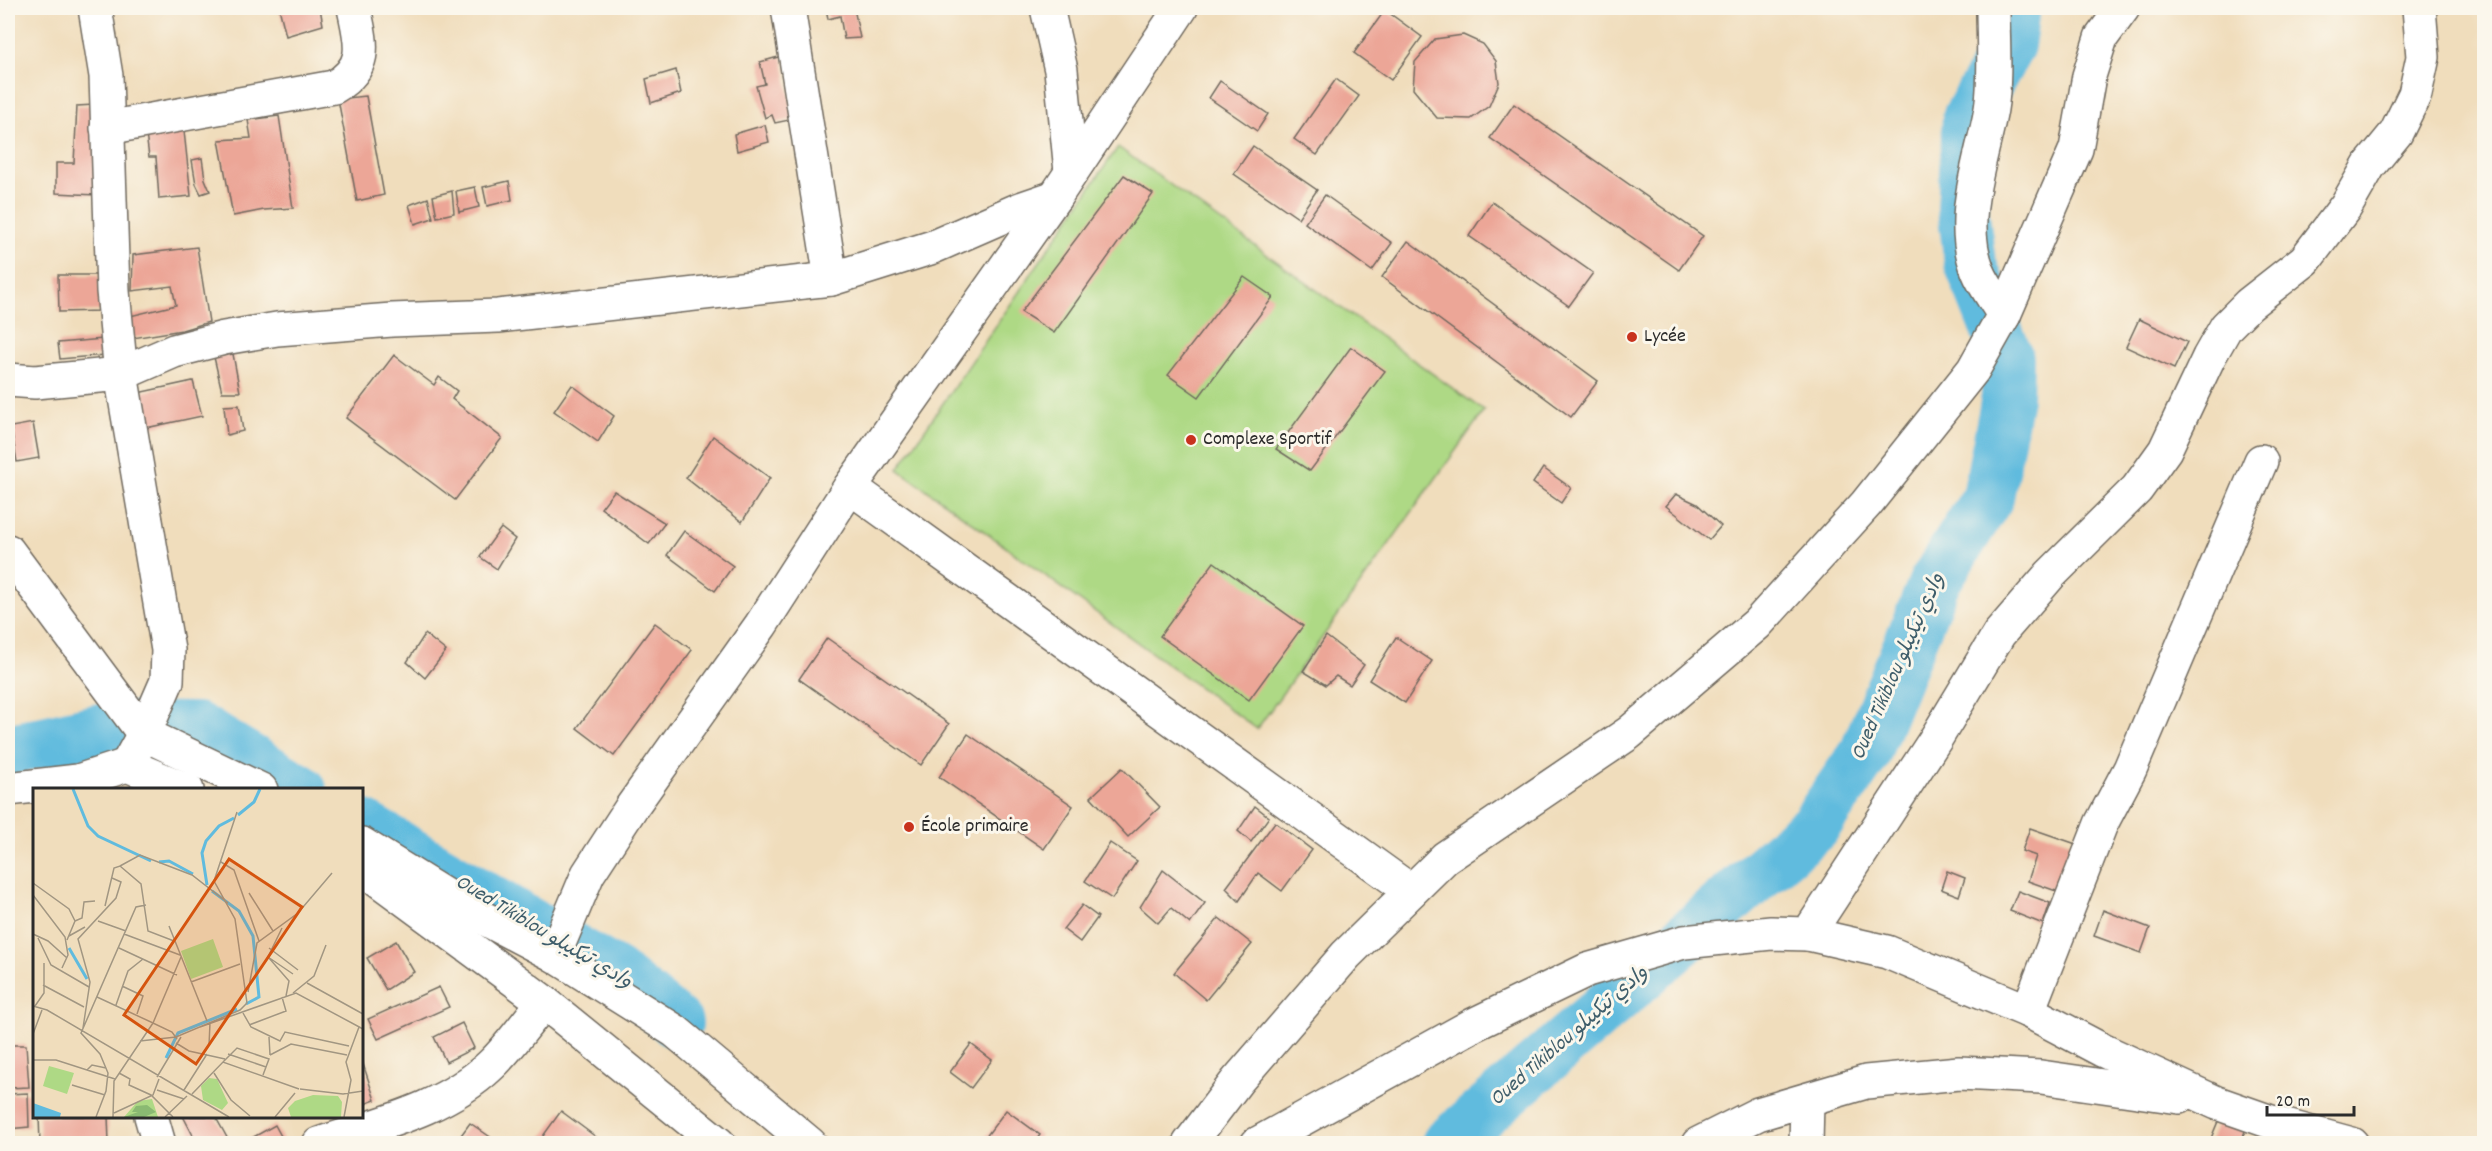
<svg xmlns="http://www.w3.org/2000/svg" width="2492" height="1151" font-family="Dekko,'Playpen Sans Arabic',sans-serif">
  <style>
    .green { fill: #aed985; stroke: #6c8258; stroke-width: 1.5 }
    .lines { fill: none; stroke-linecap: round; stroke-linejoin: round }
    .river { stroke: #60bbde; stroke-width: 52 }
    .building { fill: #eca697 }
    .street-casing { stroke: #70695e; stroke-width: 36 }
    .street { stroke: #fff; stroke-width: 33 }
    .poi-dot { fill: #c8321e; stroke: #fbf7ec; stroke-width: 2 }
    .labels { text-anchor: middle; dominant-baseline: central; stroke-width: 6; stroke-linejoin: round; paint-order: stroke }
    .poi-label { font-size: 20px; fill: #2b2b2b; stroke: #fbf7ec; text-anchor: start }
    .water-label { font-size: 21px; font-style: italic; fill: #3e5d6a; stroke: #fbf7ec }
    .inset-river { fill: none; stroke: #60bbde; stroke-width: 3 }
    .inset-road { fill: none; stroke: #a19682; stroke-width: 1.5 }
    .view { fill: #d5540f; fill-opacity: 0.15; stroke: #d5540f; stroke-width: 3 }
    .inset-edge { fill: none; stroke: #2b2b2b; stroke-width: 3 }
  </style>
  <rect width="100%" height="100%" fill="#fbf7ec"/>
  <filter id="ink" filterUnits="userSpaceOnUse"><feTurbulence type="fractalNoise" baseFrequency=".0167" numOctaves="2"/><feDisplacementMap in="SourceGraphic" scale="12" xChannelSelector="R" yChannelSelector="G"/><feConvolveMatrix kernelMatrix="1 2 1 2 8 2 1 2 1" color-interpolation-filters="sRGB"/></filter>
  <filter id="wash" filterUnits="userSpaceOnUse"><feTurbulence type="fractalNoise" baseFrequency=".008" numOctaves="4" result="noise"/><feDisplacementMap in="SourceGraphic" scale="24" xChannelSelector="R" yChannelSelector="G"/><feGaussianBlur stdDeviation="1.35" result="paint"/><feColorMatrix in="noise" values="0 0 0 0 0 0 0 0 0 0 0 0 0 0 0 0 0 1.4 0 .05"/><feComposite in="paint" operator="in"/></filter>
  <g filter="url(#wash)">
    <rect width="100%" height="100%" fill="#f0ddbc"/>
    <!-- green -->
    <polygon class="green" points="1118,147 1484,411 1257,729 898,469"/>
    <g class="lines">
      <!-- river -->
      <g class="river">
        <polyline points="8,750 109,727 197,728 301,790"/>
        <polyline points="362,825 616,974 677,1023"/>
        <polyline points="1447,1144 1814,827 1865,753 1934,583 1988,497 2007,398 2008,359 1970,263 1963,209 1968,118 2009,45 2014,8"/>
      </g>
    </g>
    <g id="blocks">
      <!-- building -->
      <g class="building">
        <polygon points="279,8 320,8 323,25 286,36"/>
        <rect x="720" y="8" width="45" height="2"/>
        <polygon points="826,8 854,8 860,38 844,39 840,16 828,19"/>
        <polygon points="1385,10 1422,37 1391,80 1354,53"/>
        <polygon points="1463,35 1483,44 1496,61 1499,83 1489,106 1471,119 1437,118 1413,89 1415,62 1435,39"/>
        <polygon points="782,56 794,119 775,123 772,115 765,118 756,86 765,84 760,62"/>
        <polygon points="676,70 681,93 651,103 646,79"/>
        <polygon points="1336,79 1359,96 1317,155 1294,139"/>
        <polygon points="1220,81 1268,114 1257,131 1209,98"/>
        <polygon points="366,96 384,195 357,201 338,99"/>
        <polygon points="1514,104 1703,236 1679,270 1490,138"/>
        <polygon points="94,105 96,195 56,193 56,163 74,163 77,106"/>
        <polygon points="279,116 293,208 264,210 233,216 219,140 251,138 248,120"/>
        <polygon points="765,125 769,142 737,151 734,134"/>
        <polygon points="184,131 191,196 159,199 156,157 149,157 146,134"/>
        <polygon points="1253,146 1317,190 1298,218 1234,174"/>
        <polygon points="202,158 205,179 210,191 201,194 196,184 192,160"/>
        <polygon points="1124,175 1153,194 1054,333 1021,312"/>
        <polygon points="509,181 512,200 487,206 483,187"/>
        <polygon points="475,187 479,207 459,212 456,191"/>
        <polygon points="452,191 454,213 437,217 433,196"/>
        <polygon points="1325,195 1392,243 1372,271 1305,223"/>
        <polygon points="428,198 433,218 415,224 409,205"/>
        <polygon points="1492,202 1593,273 1569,306 1469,236"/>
        <polygon points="1408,241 1598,381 1571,417 1382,277"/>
        <polygon points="197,247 209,322 182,330 133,338 130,316 176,305 172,286 132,291 133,255"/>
        <polygon points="58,275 99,275 101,311 59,312"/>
        <polygon points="1244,277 1273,297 1199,397 1168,375"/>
        <polygon points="2139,319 2187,342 2174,369 2126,347"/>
        <polygon points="103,339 105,355 60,359 58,343"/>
        <polygon points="1351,347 1385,371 1310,471 1276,449"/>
        <polygon points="233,354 240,392 222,392 214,357"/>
        <polygon points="394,355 434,385 439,377 457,391 452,399 502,438 455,500 346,418"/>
        <polygon points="193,381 202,416 141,429 133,394"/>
        <polygon points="572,385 614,416 598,442 554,411"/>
        <polygon points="239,405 243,431 227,435 224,406"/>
        <polygon points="33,423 39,458 17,462 11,427"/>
        <polygon points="713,436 770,478 742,522 686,478"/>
        <polygon points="1543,468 1571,488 1561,503 1533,483"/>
        <polygon points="614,491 665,523 649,544 601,508"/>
        <polygon points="1676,494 1697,504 1721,526 1709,540 1666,506"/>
        <polygon points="501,528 515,539 497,569 480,557"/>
        <polygon points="684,531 733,566 715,591 667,555"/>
        <polygon points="1214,562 1303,626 1249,700 1160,636"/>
        <polygon points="655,623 692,650 614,756 577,728"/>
        <polygon points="425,634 446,651 425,678 407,662"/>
        <polygon points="1326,636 1364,665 1350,685 1336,676 1326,685 1303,671"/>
        <polygon points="1396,637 1432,661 1405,703 1369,680"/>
        <polygon points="827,638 949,724 921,765 799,679"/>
        <polygon points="968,734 1073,806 1044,849 939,777"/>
        <polygon points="1122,768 1160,807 1128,837 1091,797"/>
        <polygon points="1255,806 1269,817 1251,842 1238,831"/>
        <polygon points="1275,822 1312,850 1282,891 1258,873 1239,901 1226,888"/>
        <polygon points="2030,828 2076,844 2059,892 2028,881 2036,856 2022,851"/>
        <polygon points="1110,843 1137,861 1112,899 1085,881"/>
        <polygon points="1163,870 1205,903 1190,924 1171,908 1158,923 1140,907"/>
        <polygon points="1947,871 1965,878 1959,896 1941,889"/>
        <polygon points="2018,891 2050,903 2043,924 2010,911"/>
        <polygon points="1082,905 1098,917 1080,942 1063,929"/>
        <polygon points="2103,910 2150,928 2141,953 2094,936"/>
        <polygon points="1219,918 1252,944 1206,1000 1174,973"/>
        <polygon points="396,941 414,972 386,990 367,958"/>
        <polygon points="439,987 449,1007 378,1039 368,1019"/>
        <polygon points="462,1023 474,1048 446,1062 434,1037"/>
        <polygon points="971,1044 992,1060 971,1088 950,1072"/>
        <polygon points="8,1045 26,1045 29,1087 8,1088"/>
        <polygon points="362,1061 375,1100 362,1105"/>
        <polygon points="28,1093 29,1127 8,1129 8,1094"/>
        <polygon points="1006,1110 1040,1135 1034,1143 993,1143 985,1138"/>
        <polygon points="561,1111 600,1140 597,1143 538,1143"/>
        <polygon points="39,1116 108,1116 109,1143 40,1143"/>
        <polygon points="183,1116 215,1116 230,1143 197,1143"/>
        <polygon points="2219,1119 2246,1129 2240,1143 2209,1143"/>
        <polygon points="470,1123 499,1143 458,1143 456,1142"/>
        <polygon points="275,1125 283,1140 277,1143 253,1143 250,1139"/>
      </g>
    </g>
  </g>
  <g filter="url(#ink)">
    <use href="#blocks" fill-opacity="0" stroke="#70695e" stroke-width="1.5"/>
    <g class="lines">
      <!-- street casing -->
      <g class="street-casing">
        <g id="street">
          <polyline points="95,8 106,76 113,291 121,374 174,351 224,338 277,329 392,320 498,316 831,279 933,247 1020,209 1055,197"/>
          <polyline points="788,8 831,279"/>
          <polyline points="1047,8 1061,70 1071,172"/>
          <path d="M 1993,8 C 1993,38 1996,79 1991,109 C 1982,161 1957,218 1978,271 C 1984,286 1996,301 2004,315"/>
          <path d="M 107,128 L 334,87 C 370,66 361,42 354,8"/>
          <polyline points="8,380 35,382 121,374 168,650 167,681 144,734 127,765"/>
          <polyline points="850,487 1411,891"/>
          <polyline points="8,551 144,734 261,790"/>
          <polyline points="8,789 78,781 127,765 187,790"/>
          <polyline points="362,844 470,911 554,955 675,1031 810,1144"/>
          <polyline points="362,868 544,1002 719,1144"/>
          <polyline points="1808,934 1935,740 1999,634 2050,575 2137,489 2165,450 2209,357 2226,327 2249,304 2305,260 2346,206 2369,166 2396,133 2415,94 2423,57 2419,8"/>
          <polyline points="554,955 588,874 631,808 761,625 850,487 1055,197 1181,8"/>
          <polyline points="2028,1011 2101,824 2130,769 2261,461"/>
          <polyline points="151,1116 159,1144"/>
          <path d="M 319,1144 C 378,1124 444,1110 491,1065 C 510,1047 527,1022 544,1002"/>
          <polyline points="1189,1144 1237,1081 1346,955 1445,858 1629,733 1757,624 1866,504 1973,370 2004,315 2076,149 2089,76 2101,38 2123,8"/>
          <polyline points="1257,1144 1473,1025 1587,970 1684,942 1771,933 1808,934 1887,952 2028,1011 2102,1050 2217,1103 2271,1122 2352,1144"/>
          <polyline points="1698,1144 1758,1114 1866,1082 1959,1073 2041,1077 2179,1097"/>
          <polyline points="1806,1144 1807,1100"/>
        </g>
      </g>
      <!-- street -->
      <use href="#street" class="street"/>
    </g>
  </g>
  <!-- markers -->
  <g class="poi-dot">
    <circle cx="1632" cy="337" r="6"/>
    <circle cx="1191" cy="440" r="6"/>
    <circle cx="909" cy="827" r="6"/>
  </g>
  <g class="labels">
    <!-- poi labels -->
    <g class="poi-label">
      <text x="1644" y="337">Lycée</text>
      <text x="1203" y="440">Complexe Sportif</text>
      <text x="921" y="827">École primaire</text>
    </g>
    <!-- water labels -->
    <g class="water-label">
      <text transform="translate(1899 667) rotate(-66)">Oued Tikiblou وادي تيكيبلو</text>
      <text transform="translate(543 933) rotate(31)">Oued Tikiblou وادي تيكيبلو</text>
      <text transform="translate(1570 1037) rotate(-41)">Oued Tikiblou وادي تيكيبلو</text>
    </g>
  </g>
  <!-- overview -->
  <g transform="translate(33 788)">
    <rect width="330" height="330" fill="#f0ddbc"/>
    <path d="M 180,151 L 190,179 L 158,191 L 148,163 ZM 16,278 L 41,285 L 34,306 L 10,298 ZM 176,290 L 184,291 L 195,315 L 189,322 L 170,312 L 168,298 ZM 280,307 L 305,308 L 309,314 L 308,329 L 258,329 L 255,320 L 262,313 ZM 119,311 L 125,329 L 91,329 L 105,313 Z" fill="#aed985"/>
    <path d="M 114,317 L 123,324 L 111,329 L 91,329 L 105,324 L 99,324 L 103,318 Z" fill="#8ab972"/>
    <path d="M 0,315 L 28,325 L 27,329 L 0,329 Z" fill="#60bbde"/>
    <path class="inset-river" d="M 40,1 L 55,38 L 65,48 L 118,73M 205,27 L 221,14 L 227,1M 126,74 L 136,73 L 160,86M 174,97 L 169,65 L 173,53 L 186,38 L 201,30M 179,103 L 206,123 L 220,148 L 226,209 L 213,216M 36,160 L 54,191M 133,270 L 145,245 L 204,221"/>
    <path class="inset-road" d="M 188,74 L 201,82 L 226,153M 87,78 L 107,67 L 159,87 L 195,115M 0,95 L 36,121 L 42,133 L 34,152M 216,105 L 240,143M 0,107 L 32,149 L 35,167 L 29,180M 72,118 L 81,80 L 87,78 L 108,96 L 115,143 L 141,153M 42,133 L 49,130 L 51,114 L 62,113M 65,133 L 93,143M 136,138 L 174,233M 249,140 L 235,169 L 256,193 L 253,208M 0,146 L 15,153 L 34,170M 91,146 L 147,167M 36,148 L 52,139M 5,150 L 18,177 L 56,199M 86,160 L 144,187M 236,160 L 265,182M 235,169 L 260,186M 158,194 L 207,176M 274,195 L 330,226M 10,197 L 51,219M 89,198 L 110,208 L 104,226M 215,204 L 224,155 L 265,125 L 299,85M 260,205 L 281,188 L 293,157M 64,209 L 120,235 L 148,169M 83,217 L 95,183 L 110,171M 0,218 L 14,222 L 196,329M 2,218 L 11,205 L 11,175M 210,225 L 218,239 L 247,253 L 252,244 L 316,258M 216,237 L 253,223 L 249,209M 167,239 L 263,205 L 330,241M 50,240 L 57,194 L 45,151 L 83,110 L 88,94 L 79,90M 0,246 L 9,222M 236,249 L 237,267M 107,253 L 143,249 L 207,222 L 214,215 L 202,131 L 181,93 L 204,24M 143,255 L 156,263 L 192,271M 176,257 L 177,235M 195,266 L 233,279M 237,267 L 258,256 L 314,267M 0,272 L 23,272 L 82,291M 190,274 L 204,260 L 236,271 L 230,287M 54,282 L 59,277 L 73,280M 86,285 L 97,291 L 96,297 L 118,307 L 140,329M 181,285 L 198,312 L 217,328M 124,289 L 148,249M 39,297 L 72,307M 267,301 L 310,306 L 330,303M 124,302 L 151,311M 151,302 L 174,266M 159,306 L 190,274 L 266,301M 81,325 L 120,307 L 126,291M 63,329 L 73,303 L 75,285 L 67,266 L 48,245 L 103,119 L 113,117M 80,329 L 81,293 L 120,235 L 139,244 L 144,251M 132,329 L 154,308M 242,329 L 262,305M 311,329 L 318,292 L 313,274 L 326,239"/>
    <path class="view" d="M 196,71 L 269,119 L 163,276 L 91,227 Z"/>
    <rect width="330" height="330" class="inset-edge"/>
  </g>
  <!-- margin -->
  <rect width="2492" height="1151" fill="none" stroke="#fbf7ec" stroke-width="30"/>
  <!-- scale -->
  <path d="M2267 1106v9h87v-9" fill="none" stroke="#2b2b2b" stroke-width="3"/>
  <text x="2276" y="1106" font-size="18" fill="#2b2b2b" stroke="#fbf7ec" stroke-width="4.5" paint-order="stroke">20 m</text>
</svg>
